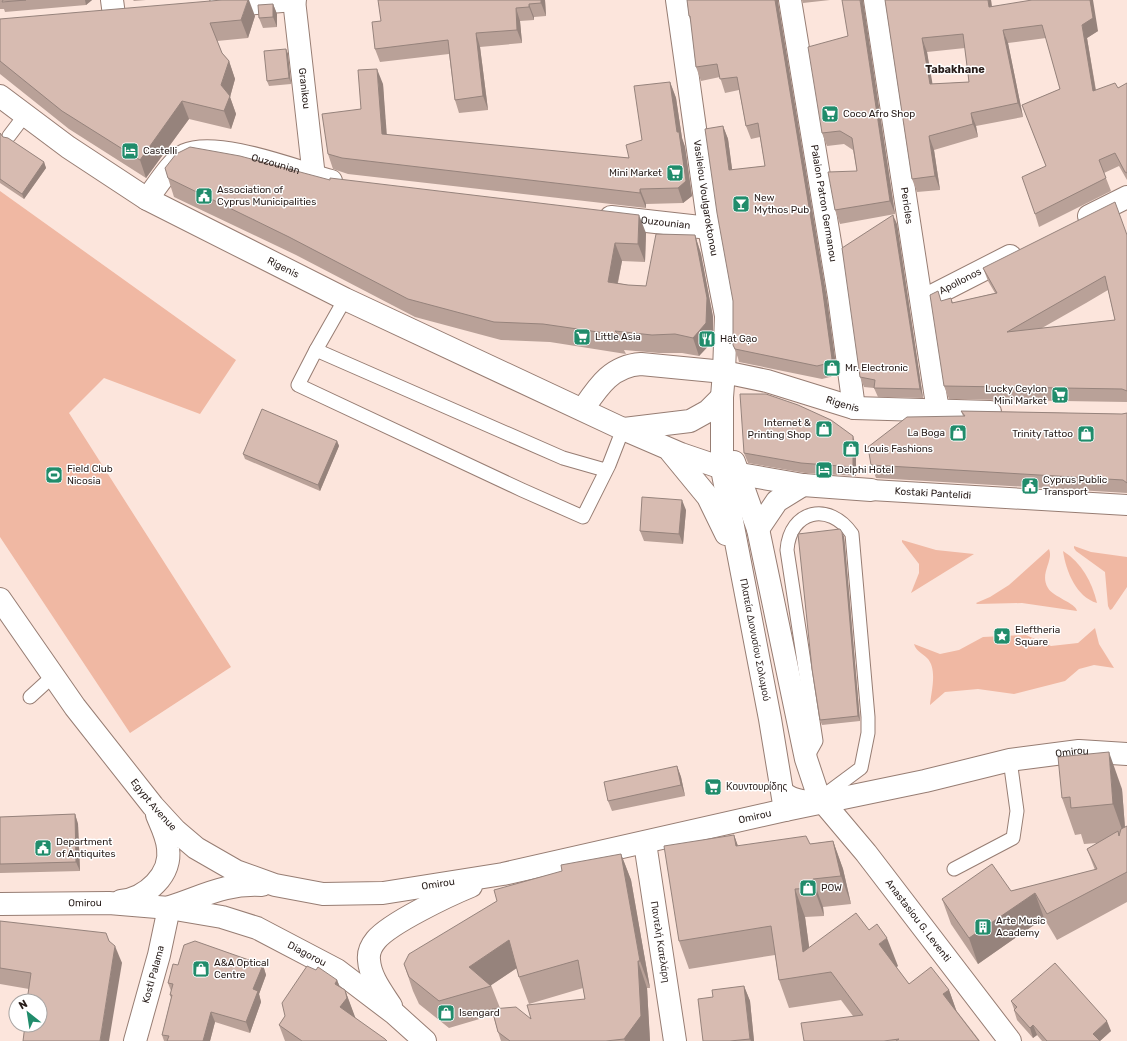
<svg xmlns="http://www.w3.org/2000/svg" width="1127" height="1041" font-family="Rubik,sans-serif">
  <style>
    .green { fill: #f0b8a3 }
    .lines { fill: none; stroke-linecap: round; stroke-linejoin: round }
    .service-casing { stroke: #977d73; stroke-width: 15 }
    .pedestrian-casing { stroke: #977d73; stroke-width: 22 }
    .minor-casing { stroke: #977d73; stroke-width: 24 }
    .tertiary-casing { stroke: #977d73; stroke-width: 24 }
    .secondary-casing { stroke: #977d73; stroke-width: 24 }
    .service { stroke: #fff; stroke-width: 13 }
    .pedestrian { stroke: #fff; stroke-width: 20 }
    .minor { stroke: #fff; stroke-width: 22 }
    .tertiary { stroke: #fff; stroke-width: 22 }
    .secondary { stroke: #fff; stroke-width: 22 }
    .wall { fill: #b9a198; fill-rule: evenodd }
    .shaded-wall { fill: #96837c }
    .building { fill: #d7bbb1; stroke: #96837c; fill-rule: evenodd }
    .labels { text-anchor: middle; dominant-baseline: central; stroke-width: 3; stroke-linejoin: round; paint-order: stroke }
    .street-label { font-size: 10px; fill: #281d1a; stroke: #fff }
    .poi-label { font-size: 10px; fill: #281d1a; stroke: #fff; text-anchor: start }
    .neighbourhood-label { font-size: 11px; font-weight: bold; fill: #281d1a; stroke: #fff }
  </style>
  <rect width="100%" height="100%" fill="#fce5dc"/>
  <!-- green -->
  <g class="green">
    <polygon points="0,191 236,360 200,414 104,378 69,413 231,667 130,733 0,537"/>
    <polygon points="902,540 936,550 974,554 911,593 919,573 919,564 902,542"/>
    <polygon points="1074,546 1091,552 1127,557 1127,587 1112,609 1110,610 1108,606 1105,572 1076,551 1074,548"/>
    <path d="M 1049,549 C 1054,561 1039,573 1048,588 C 1053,597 1076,603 1077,611 L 1022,603 L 977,604 L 976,603 L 990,597 L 1009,585 Z"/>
    <path d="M 1063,551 C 1082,563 1092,582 1097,603 C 1076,597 1066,571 1063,551 Z"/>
    <path d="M 1095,628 L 1099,644 L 1114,668 L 1094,665 L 1079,669 L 1065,681 L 1014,694 L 978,689 L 945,692 L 930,705 C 931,692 938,669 927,658 C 922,653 916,651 914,644 L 940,654 L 959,650 L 983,637 L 1026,635 L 1051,646 L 1078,643 Z"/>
  </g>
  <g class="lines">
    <!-- service casing -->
    <g class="service-casing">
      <g id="service">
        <polyline points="9,136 25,115"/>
        <polyline points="345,299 316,350 298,385 522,490 583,517 609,465 623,429"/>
        <polyline points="316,350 563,458 605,470"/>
        <polyline points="30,697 53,676"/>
        <path d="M 780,784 C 794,800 806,794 823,802 L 826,794 L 861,768 L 868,733 L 868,717 L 852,534 C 829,501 790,510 787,550 L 816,741 L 806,759"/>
        <polyline points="954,869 1013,838 1017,811 1010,760"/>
      </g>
    </g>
    <!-- pedestrian casing -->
    <g class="pedestrian-casing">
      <g id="pedestrian">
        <path id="s1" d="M 871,490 L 1127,505"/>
      </g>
    </g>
    <!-- minor casing -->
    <g class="minor-casing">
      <g id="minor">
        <polyline points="112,0 114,15"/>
        <path id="s2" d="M 294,0 L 314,177"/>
        <path id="s3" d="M 677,0 L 709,228 L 726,316 L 724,372"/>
        <path id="s4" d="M 790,0 L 839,297 L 854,408"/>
        <path id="s5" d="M 875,0 L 938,411"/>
        <polyline points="220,6 295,0"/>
        <path id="s6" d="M 147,199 C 156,188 172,161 185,155 C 217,140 297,172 331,181"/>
        <polyline points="1089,216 1127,197"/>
        <path id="s7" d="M 611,217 L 709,228"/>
        <path id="s8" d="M 922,301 L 1010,256"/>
        <polyline points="740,474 803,485 871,490"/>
        <polyline points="758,529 777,501 803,485"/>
        <path id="s9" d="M 823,802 L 866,853 L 1010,1041"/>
        <path id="s10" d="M 645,843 L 675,1041"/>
      </g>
    </g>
    <!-- tertiary casing -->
    <g class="tertiary-casing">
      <g id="tertiary">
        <path id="s11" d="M 0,96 L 68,147 L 147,199 L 345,299 L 623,429 L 681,454 L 740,474"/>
        <path id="s12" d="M 724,372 L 722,397 L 722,469 L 770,719 L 785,810"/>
        <path id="s13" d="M 583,409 C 598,387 611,366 641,364 L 724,372 L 767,381 L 854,408 L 990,412"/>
        <polyline points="624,429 690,421 708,411 722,397"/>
        <polyline points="671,452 708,497 726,534"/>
        <polyline points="734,462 758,529 806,759 816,789 823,802"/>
        <path id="s14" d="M 135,1041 L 159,955 L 169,908"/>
      </g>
    </g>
    <!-- secondary casing -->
    <g class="secondary-casing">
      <g id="secondary">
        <path id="s15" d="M 0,599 L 75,707 L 153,806 L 176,831 L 196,848 L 236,871 L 275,885 L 323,894 L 383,893 L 503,874 L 785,810 L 925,781 L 1010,760 L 1079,751 L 1127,754"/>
        <path d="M 121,901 C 146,898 172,875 168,848 C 167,836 161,825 157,815"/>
        <path id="s16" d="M 0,904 L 109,903 L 169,908 L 222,917 L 257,928 L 337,970 L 395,1014 L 425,1041"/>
        <path d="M 170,907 C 204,896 225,883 262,885"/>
        <path d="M 391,1006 C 382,992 370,977 369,960 C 368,952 371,946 376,940 C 390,923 449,895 471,886"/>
      </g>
    </g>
    <!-- service -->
    <use href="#service" class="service"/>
    <!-- pedestrian -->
    <use href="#pedestrian" class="pedestrian"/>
    <!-- minor -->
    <use href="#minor" class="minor"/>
    <!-- tertiary -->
    <use href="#tertiary" class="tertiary"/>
    <!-- secondary -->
    <use href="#secondary" class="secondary"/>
  </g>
  <!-- wall -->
  <g class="wall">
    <polygon points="0,0 92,0 86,5 5,12 4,9 0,9"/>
    <polygon points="133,0 146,0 134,1"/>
    <polygon points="545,0 546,16 534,17 534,20 520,21 522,43 480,47 488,110 459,113 455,100 449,54 380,62 375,49 381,21"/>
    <polygon points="687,0 778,0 778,2 827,299 837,373 830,377 822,379 739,362 738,358 733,345 733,301 723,126 728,139 732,170 765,166 760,137 751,139 746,126 739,90 725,93 720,77 701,81 696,67 691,22 689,16"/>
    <polygon points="802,0 830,0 803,3"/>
    <path d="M 885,0 L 991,0 L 992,6 L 1098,31 L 1087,38 L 1096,90 L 1118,88 L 1127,83 L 1127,180 L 1119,166 L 1104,173 L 1111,191 L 1039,227 L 1035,214 L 1046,166 L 1022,105 L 1060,89 L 1046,38 L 1008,43 L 1023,117 L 976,126 L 978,137 L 934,150 L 940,190 L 917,192 L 912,179 ZM 965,48 L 969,82 L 932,84 L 927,52 Z"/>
    <polygon points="863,2 895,214 840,224 835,210 857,171 853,150 844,144 827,146 822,133 848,36"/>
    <polygon points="273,4 277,14 277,27 263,28 259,18"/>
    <polygon points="255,16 248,38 217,41 222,53 229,61 235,79 230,97 236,114 231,129 189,119 146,178 69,129 0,74 0,19"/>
    <polygon points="286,49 288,54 291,84 269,86 267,81"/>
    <polygon points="670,82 676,98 682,138 685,147 692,196 683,203 646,204 646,208 348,174 333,169 328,154 361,109 383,84 386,135 629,158 642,140"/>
    <polygon points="0,133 3,137 44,162 46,168 24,199 0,183"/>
    <polygon points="168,178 330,180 646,233 645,262 622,261 618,283 628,285 646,286 695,235 701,254 713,317 713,341 699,356 682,353 659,353 624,350 626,354 550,342 501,340 415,317 296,255 174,197"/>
    <polygon points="897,224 923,398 878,397 874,388 864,387 860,377"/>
    <path d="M 1127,235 L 1127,402 L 949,399 L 944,386 L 942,301 L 951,298 L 953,303 L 995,293 L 988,281 L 983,268 ZM 1108,290 L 1115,320 L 1042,328 L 1086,303 Z"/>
    <polygon points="961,411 1122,414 1127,413 1127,493 876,478 871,465 963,416"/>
    <polygon points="337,441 339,446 320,491 245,459 243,454"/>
    <polygon points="856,446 856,476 805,473 748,463 744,453"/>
    <polygon points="686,510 683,544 644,541 640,531"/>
    <polygon points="842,532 844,537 845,546 860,721 822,725 820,720"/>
    <polygon points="677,766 681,777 685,796 612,811 608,801"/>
    <polygon points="1122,789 1125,827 1127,826 1127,902 1057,940 1044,918 978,964 951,924 942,899 1011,891 1095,870 1087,849 1097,843 1084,844 1081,834 1075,835 1062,798"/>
    <polygon points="75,814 78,824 80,871 0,873 0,817"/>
    <polygon points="734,835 738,846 810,844 833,841 843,869 851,904 823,907 824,916 805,917 809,948 898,966 896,967 909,984 949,990 956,1010 980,1041 804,1041 853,1016 841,1000 789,1008 779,980 775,955 689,969 679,941"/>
    <path d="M 621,854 L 631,880 L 650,988 L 647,988 L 650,1041 L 501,1041 L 498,1032 L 493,1015 L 449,1028 L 419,1004 L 413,991 L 404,964 ZM 517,968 L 519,977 L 529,1004 L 583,988 L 585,999 L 531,1019 L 500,1008 L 491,985 Z"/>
    <polygon points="0,921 109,941 122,963 29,989 0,984"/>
    <polygon points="178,965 263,965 266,975 259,994 261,1002 250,1033 215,1022 210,1041 164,1041 162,1035 171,998 170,995 171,991 168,983"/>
    <polygon points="316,970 337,980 340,987 345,990 355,1018 387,1041 285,1041 279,1025"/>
    <polygon points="744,986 750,1001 754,1041 703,1041 713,997"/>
    <polygon points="1011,1001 1111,1031 1100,1041 1042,1041 1037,1035 1033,1038 1017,1020 1014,1010 1014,1009"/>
  </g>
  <!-- shaded-wall -->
  <g class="shaded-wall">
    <polygon points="85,0 92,0 86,5"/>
    <polygon points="248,0 249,0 255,16 248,38 241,20"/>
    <polygon points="541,0 545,0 546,16 541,3"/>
    <polygon points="775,0 778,0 778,2 827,299 837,373 830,377 825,364"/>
    <polygon points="860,0 863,0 895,214 890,201"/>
    <polygon points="988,0 991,0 993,20 989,7"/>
    <polygon points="1090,0 1093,0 1098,31 1087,38 1098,105 1093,91 1082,25"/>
    <polygon points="273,4 277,14 277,27 273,17"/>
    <polygon points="529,4 534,17 534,20 529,7"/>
    <polygon points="516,8 520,21 522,43 517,30"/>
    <polygon points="1003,30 1008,43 1023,117 1018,103"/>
    <polygon points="476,33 480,47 488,110 483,96"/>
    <polygon points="922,38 927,52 935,98 930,84"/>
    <polygon points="286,49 288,54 291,84 289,78"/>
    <polygon points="229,61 235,79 230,97 236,114 231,129 224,111 221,85"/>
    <polygon points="377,69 383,84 388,150 382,134"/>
    <polygon points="670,82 676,98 682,138 685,147 692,196 683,203 678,188 677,132"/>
    <polygon points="182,101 189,119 146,178 140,160"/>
    <polygon points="971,113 976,126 978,137 973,124"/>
    <polygon points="723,126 728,139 734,183 729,170"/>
    <polygon points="929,136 934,150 940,190 935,176"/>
    <polygon points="44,162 46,168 24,199 22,194"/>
    <polygon points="640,189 646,204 646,208 640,193"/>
    <polygon points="639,215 646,233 645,262 638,244"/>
    <polygon points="893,215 897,224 923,398 920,389"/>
    <polygon points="695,235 701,254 713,317 713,341 699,356 693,338"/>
    <polygon points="615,243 622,261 614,300 608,282"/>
    <polygon points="853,436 856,446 856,476 853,467"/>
    <polygon points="337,441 339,446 320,491 318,485"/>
    <polygon points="682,500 686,510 683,544 679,534"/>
    <polygon points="842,532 844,537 845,546 860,721 858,716"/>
    <polygon points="1109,752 1122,789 1126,841 1113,804"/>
    <polygon points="677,766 681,777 685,796 681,785"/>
    <polygon points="75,814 78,824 80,871 76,862"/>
    <polygon points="734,835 744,863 736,846"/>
    <polygon points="833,841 843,869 851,904 841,876"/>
    <polygon points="621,854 631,880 650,988 640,961"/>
    <polygon points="813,879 823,907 824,916 814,888"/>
    <polygon points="795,889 805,917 813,975 803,952"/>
    <polygon points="1035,893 1044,918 978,964 969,938"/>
    <polygon points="887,938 898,966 889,972 879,944"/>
    <polygon points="509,940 518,967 490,986 469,967"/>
    <polygon points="115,946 122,963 109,1041 100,1041"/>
    <polygon points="638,961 647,988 650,1041 625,1041 624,1039"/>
    <polygon points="263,965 266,975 259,994 261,1002 250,1033 246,1022 253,989"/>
    <polygon points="337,980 345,1001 345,990 357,1022 340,1007 335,984"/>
    <polygon points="744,986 750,1001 754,1041 751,1041 750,1039"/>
    <polygon points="949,990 959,1018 943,994"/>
    <polygon points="211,1012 215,1022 210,1041 203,1041"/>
    <polygon points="1107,1021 1111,1031 1100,1041 1096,1041 1093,1034"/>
    <polygon points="1033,1025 1037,1035 1033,1038 1030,1028"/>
  </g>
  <!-- building -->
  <g class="building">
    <polygon points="3,0 26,0 2,2"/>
    <polygon points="222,0 248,0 241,20 210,23 222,53 229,61 221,85 230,96 224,111 182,101 140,160 62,111 0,61 0,19"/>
    <polygon points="378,0 541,0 541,3 529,4 529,7 516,8 517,30 476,33 483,96 455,100 448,40 375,49 372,22 381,21"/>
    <polygon points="687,0 775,0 822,286 832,359 825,364 817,366 735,349 733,345 733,301 717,213 705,129 723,126 729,170 765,166 758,123 746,126 737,77 720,79 717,64 696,67 690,16 689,16"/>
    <polygon points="842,0 860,0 890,201 835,210 828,172 857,171 852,138 840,131 822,133 808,47 848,36"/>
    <path d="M 885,0 L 988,0 L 989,7 L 1032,0 L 1090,0 L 1093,18 L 1082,25 L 1093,91 L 1115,83 L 1118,88 L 1127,83 L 1127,173 L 1125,172 L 1115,153 L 1099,160 L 1106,178 L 1035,214 L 1022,177 L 1046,166 L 1022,105 L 1060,89 L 1042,25 L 1003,30 L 1018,103 L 971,113 L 973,124 L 929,136 L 935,176 L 912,179 ZM 963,34 L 969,82 L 930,84 L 922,38 Z"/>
    <polygon points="273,4 273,17 259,18 258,5"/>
    <polygon points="286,49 289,78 267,81 264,51"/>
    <polygon points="377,69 382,134 629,158 626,145 642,140 634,86 670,82 677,132 679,132 686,181 678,188 640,189 640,193 342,158 328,154 322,114 361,109 358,70"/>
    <polygon points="0,133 3,137 8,138 44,162 22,194 0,179"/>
    <polygon points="190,147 240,156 330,180 330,178 639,215 638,244 615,243 608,282 628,285 646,286 656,234 695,235 707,298 706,323 693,338 675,334 652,335 615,331 619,335 543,324 494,322 408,299 289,237 168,178 165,168 176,154"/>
    <path d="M 1115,202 L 1127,235 L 1127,391 L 1122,389 L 944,386 L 930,295 L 938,291 L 941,301 L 951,298 L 952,303 L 997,293 L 983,268 ZM 1105,276 L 1115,320 L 1007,332 Z"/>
    <polygon points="893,215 920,389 874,388 875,380 860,377 842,248"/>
    <polygon points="740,394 766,394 798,405 831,420 853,436 853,467 801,463 744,453"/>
    <polygon points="262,409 337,441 318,485 243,454"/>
    <polygon points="961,411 1122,414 1127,413 1127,483 1123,480 871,465 868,447 907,417 965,416"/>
    <polygon points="642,497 682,500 679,534 640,531"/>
    <polygon points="840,529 842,532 843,541 858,716 820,720 812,669 798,534"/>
    <polygon points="1109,752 1113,804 1071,808 1070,797 1062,798 1058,757"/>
    <polygon points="677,766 681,785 608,801 604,782"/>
    <polygon points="75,814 76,862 0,864 0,817"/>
    <polygon points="1127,826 1127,872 1047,914 1035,893 969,938 942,899 992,864 1011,891 1097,869 1087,849 1118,831 1119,836 1121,829"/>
    <polygon points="734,835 736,846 806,836 810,844 833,841 841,876 813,879 814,888 795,889 803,952 856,913 869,930 877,924 887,938 879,944 909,984 931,967 949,990 943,994 979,1041 896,1041 899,1039 884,1041 804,1041 801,1023 863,1015 831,972 779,980 771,926 679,941 664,846"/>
    <polygon points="621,854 640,961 638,961 641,1016 624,1039 606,1041 510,1041 498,1032 492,1009 516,1007 531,1019 527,1005 585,999 578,960 519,977 509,940 469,967 491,986 439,1001 409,977 404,964 409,954 497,901 494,890 562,871 561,865"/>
    <polygon points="0,921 106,933 109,941 115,946 100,1041 23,1041 25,1025 40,1025 40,1001 27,1001 31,973 0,968"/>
    <polygon points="195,941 263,965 253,989 258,991 246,1022 211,1012 203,1041 167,1041 169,1036 162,1035 172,995 170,995 173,984 168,983 173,964 178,965 184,945"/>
    <polygon points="1055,963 1107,1021 1093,1034 1100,1041 1047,1041 1033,1025 1030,1028 1014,1010 1017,1007 1011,1001"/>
    <polygon points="307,966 316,970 318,967 337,980 335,984 345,990 347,998 340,1007 385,1039 387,1041 302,1041 279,1025 285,1016 282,1003"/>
    <polygon points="744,986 750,1039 730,1041 703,1041 698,999 713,997 712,990"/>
  </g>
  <!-- icons -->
  <defs>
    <g id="supermarket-square" transform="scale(0.9)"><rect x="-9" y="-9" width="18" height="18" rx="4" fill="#208c6b" stroke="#fff"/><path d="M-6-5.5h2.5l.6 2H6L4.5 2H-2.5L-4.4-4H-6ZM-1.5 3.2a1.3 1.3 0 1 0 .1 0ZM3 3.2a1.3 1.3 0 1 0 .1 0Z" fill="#fff"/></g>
    <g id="hotel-square" transform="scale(0.9)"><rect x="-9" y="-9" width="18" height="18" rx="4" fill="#208c6b" stroke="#fff"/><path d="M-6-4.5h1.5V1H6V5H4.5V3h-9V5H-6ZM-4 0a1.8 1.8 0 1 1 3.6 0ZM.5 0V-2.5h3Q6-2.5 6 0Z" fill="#fff"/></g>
    <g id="civic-square" transform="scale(0.9)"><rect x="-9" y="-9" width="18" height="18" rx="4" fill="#208c6b" stroke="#fff"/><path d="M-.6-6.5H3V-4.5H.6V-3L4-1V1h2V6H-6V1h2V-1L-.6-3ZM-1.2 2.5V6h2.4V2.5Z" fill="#fff"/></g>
    <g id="bar-square" transform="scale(0.9)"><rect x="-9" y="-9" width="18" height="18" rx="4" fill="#208c6b" stroke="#fff"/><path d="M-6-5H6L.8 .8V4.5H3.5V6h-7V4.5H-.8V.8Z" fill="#fff"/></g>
    <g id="restaurant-square" transform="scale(0.9)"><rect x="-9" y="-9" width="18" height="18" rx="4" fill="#208c6b" stroke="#fff"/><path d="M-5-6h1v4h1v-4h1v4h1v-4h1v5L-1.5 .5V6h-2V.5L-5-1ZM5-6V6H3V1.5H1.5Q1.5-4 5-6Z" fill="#fff"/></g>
    <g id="shop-square" transform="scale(0.9)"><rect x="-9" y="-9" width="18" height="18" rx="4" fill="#208c6b" stroke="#fff"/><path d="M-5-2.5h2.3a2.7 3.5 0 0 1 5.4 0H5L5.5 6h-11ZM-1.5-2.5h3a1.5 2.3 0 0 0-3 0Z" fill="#fff"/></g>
    <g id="stadium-square" transform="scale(0.9)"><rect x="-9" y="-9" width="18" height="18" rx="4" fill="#208c6b" stroke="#fff"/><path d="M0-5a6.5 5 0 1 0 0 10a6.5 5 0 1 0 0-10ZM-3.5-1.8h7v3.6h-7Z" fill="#fff"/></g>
    <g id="sight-square" transform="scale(0.9)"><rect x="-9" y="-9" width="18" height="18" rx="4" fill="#208c6b" stroke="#fff"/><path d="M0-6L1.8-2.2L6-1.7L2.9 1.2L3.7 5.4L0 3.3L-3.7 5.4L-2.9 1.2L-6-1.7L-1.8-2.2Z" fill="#fff"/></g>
    <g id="building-square" transform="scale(0.9)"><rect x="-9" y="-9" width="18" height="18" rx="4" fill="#208c6b" stroke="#fff"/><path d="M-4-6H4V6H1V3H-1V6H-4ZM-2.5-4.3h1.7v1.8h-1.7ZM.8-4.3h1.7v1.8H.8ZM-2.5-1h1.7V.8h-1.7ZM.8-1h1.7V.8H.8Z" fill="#fff"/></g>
  </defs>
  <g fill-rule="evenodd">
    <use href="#supermarket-square" x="830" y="114"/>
    <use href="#hotel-square" x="130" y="151"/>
    <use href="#supermarket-square" x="675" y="173"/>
    <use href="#civic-square" x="204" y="196"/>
    <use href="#bar-square" x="741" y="204"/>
    <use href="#supermarket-square" x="582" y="337"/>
    <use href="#restaurant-square" x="707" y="339"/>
    <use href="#shop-square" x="832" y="368"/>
    <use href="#supermarket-square" x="1060" y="395"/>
    <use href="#shop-square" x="824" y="429"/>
    <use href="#shop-square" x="958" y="433"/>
    <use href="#shop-square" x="1086" y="434"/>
    <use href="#shop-square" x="851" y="449"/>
    <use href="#hotel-square" x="824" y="470"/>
    <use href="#stadium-square" x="54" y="475"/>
    <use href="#civic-square" x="1030" y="486"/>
    <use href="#sight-square" x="1002" y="636"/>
    <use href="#supermarket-square" x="713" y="787"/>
    <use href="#civic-square" x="43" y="848"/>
    <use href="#shop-square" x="808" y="888"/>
    <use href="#building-square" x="983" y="927"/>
    <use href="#shop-square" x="201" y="969"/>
    <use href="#shop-square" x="446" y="1013"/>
  </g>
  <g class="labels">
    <!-- street labels -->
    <g class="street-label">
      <text stroke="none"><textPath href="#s2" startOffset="89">Granikou</textPath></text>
      <text stroke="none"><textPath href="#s6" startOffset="151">Ouzounian</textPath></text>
      <text stroke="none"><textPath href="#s3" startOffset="200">Vasileiou Voulgaroktonou</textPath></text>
      <text stroke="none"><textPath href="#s4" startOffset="206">Palaion Patron Germanou</textPath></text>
      <text stroke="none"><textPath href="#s5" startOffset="208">Pericles</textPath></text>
      <text stroke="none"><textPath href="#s7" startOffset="55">Ouzounian</textPath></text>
      <text stroke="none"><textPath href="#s11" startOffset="332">Rigenis</textPath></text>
      <text stroke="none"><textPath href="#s8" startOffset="43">Apollonos</textPath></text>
      <text stroke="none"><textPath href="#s13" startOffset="283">Rigenis</textPath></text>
      <text stroke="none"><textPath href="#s1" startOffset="62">Kostaki Pantelidi</textPath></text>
      <text stroke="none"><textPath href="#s12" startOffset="271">Πλατεία Διονυσίου Σολωμού</textPath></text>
      <text stroke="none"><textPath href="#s15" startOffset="1218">Omirou</textPath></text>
      <text stroke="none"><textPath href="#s15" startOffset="257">Egypt Avenue</textPath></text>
      <text stroke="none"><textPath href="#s15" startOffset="894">Omirou</textPath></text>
      <text stroke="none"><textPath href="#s15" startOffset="570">Omirou</textPath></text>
      <text stroke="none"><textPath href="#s16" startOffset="85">Omirou</textPath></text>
      <text stroke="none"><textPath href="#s9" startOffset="152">Anastasiou G. Leventi</textPath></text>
      <text stroke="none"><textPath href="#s10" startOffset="100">Παντελή Κατελάρη</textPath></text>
      <text stroke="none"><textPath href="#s16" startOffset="316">Diagorou</textPath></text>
      <text stroke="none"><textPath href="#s14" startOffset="69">Kosti Palama</textPath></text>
    </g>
    <!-- poi labels -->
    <g class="poi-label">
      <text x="843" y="114">Coco Afro Shop</text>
      <text x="143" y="151">Castelli</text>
      <text x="662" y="173" text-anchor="end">Mini Market</text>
      <text x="217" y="190">Association of<tspan x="217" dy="12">Cyprus Municipalities</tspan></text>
      <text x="754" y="198">New<tspan x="754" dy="12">Mythos Pub</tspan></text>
      <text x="595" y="337">Little Asia</text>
      <text x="720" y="339">Hạt Gạo</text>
      <text x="845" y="368">Mr. Electronic</text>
      <text x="1047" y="389" text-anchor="end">Lucky Ceylon<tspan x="1047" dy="12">Mini Market</tspan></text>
      <text x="811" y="423" text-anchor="end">Internet &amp;<tspan x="811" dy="12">Printing Shop</tspan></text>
      <text x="945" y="433" text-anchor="end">La Boga</text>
      <text x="1073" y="434" text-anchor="end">Trinity Tattoo</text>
      <text x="864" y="449">Louis Fashions</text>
      <text x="67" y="469">Field Club<tspan x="67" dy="12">Nicosia</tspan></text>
      <text x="837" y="470">Delphi Hotel</text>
      <text x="1043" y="480">Cyprus Public<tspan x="1043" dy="12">Transport</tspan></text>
      <text x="1015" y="630">Eleftheria<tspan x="1015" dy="12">Square</tspan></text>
      <text x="726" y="787">Κουντουρίδης</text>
      <text x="56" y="842">Department<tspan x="56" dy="12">of Antiquites</tspan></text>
      <text x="821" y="888">POW</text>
      <text x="996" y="921">Arte Music<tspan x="996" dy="12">Academy</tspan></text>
      <text x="214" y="963">A&amp;A Optical<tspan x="214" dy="12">Centre</tspan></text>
      <text x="459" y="1013">Isengard</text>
    </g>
    <!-- neighbourhood labels -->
    <g class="neighbourhood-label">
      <text x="955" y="69">Tabakhane</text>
    </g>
  </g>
  <!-- north arrow -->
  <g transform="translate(28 1013) rotate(330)"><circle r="19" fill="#ffffff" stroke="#a9a5a3"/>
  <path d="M0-3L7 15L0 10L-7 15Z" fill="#208c6b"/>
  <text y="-6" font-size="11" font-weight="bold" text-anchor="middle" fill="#281d1a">N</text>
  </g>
</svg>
